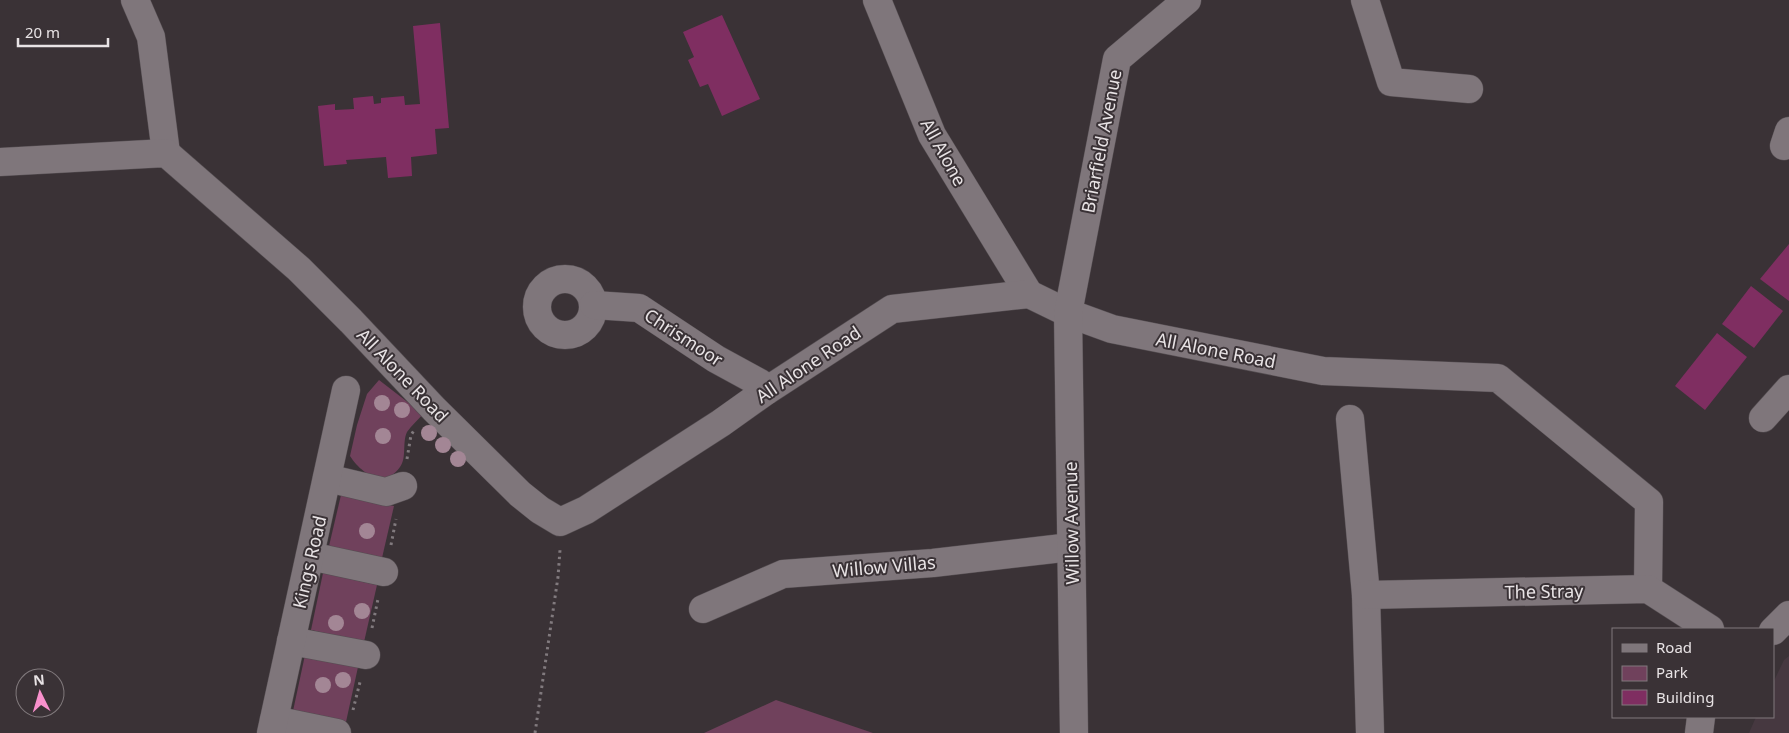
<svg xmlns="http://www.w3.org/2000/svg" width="1789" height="733" font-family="'Noto Sans',sans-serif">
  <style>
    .built { fill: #463840 }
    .green { fill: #70415c }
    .building { fill: #7f2e61 }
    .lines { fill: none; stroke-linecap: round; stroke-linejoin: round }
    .minor-casing { stroke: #554e52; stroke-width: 29 }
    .path { stroke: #817a7e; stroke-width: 3; stroke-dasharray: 2.5 4; stroke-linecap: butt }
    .minor { stroke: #7f767b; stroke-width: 28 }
    .tree { fill: #a38695 }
    .labels { text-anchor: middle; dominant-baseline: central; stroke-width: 4; stroke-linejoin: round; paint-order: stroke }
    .street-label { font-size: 18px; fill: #e8e3e5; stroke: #3a3236 }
  </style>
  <rect width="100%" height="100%" fill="#3a3236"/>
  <!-- built -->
  <polygon class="built" points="1789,656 1789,733 1749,733 1756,717 1773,717 1773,683 1784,660"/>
  <!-- green -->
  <g class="green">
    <path d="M 379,380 L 423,414 C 418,420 411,426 407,432 C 402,442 407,458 400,467 C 384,490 361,473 350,456 L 357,425 L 367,394 Z"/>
    <polygon points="341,495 394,506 382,558 329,546"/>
    <polygon points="323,573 377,585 364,642 311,630"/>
    <polygon points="305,655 358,667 346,722 293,711"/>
    <polygon points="776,700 873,733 704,733"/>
  </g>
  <!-- building -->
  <g class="building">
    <polygon points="722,15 760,99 722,116 708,84 700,87 688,60 694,57 683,32"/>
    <polygon points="440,23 449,128 435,129 437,154 411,157 412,176 388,178 386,157 346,160 347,164 324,166 318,106 335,104 335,110 354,109 353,98 373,96 374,104 381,103 381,98 404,96 405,105 420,104 413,26"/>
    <polygon points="1789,244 1789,301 1760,279"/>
    <polygon points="1751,286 1783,311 1754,348 1722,324"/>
    <polygon points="1717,333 1747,357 1705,410 1675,386"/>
  </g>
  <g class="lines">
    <!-- minor casing -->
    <g class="minor-casing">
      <g id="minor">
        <polyline points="135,0 151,37 166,153"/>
        <polyline points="877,0 932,135 1029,294"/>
        <polyline points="1365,0 1391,82 1469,89"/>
        <polyline points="1784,146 1789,131"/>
        <polyline points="0,162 166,153 299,269 351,321 434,409 520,494 540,510 560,522 586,510 721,423 766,391 892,309 1029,294 1068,313 1112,329 1323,371 1498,378 1649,502 1648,589"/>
        <circle cx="565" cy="307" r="28"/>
        <polyline points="594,305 639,308 716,359 760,383 766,391"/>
        <polyline points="1763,418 1789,389"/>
        <polyline points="1350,419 1366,595 1370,733"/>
        <polyline points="327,478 386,492 403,486"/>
        <polyline points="310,556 384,572"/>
        <polyline points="1366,595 1648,589 1710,629"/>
        <polyline points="703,609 783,574 933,563 1071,547"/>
        <polyline points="1773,631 1789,615"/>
        <polyline points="291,641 366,655"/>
        <polyline points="274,720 337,733"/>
        <polyline points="271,733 346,390"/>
        <polyline points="1074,733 1068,313 1117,59 1187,0"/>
        <polyline points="1699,733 1701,717"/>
      </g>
    </g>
    <!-- path -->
    <g class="path">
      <polyline points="407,459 411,435 415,429"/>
      <polyline points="391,545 396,519"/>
      <polyline points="372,628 378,599"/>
      <polyline points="353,710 360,682"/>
      <polyline points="535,733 558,577 560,550"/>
    </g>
    <!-- minor -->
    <use href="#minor" class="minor"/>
  </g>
  <!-- trees -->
  <g class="tree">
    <circle cx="382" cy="403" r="8"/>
    <circle cx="402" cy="410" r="8"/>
    <circle cx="429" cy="433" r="8"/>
    <circle cx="383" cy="436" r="8"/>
    <circle cx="443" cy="445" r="8"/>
    <circle cx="458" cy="459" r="8"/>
    <circle cx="367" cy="531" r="8"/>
    <circle cx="362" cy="611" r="8"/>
    <circle cx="336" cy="623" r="8"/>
    <circle cx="343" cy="680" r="8"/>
    <circle cx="323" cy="685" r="8"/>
  </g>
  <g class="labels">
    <!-- street labels -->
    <g class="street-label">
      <text transform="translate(1101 141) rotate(-79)">Briarfield Avenue</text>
      <text transform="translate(944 152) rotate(61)">All Alone</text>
      <text transform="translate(684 337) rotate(33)">Chrismoor</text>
      <text transform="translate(1216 350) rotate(11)">All Alone Road</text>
      <text transform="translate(808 364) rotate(-34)">All Alone Road</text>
      <text transform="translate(403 375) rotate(46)">All Alone Road</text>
      <text transform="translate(1071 523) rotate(-91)">Willow Avenue</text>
      <text transform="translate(309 562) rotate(-77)">Kings Road</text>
      <text transform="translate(884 566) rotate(-5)">Willow Villas</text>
      <text transform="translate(1544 591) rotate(-1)">The Stray</text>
    </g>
  </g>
  <!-- legend -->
  <rect x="1612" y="628" width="162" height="90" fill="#3a3236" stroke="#80797c"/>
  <rect x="1622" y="644" width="25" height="8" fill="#7f767b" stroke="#80797c"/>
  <text x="1656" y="653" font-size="15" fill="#e8e3e5">Road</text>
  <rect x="1622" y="666" width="25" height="15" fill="#70415c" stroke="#80797c"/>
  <text x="1656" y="678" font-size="15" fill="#e8e3e5">Park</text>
  <rect x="1622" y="690" width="25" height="15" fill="#7f2e61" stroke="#80797c"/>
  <text x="1656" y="703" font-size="15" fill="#e8e3e5">Building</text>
  <!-- north arrow -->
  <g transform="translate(40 693) rotate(355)"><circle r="24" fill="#3a3236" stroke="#80797c"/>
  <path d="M0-4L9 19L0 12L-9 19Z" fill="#f890cc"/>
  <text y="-8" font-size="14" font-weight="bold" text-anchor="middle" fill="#e8e3e5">N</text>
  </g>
  <!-- scale -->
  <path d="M18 38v8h90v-8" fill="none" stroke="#e8e3e5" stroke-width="2.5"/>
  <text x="25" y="38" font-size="15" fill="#e8e3e5" stroke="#3a3236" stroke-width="4" paint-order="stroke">20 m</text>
</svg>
